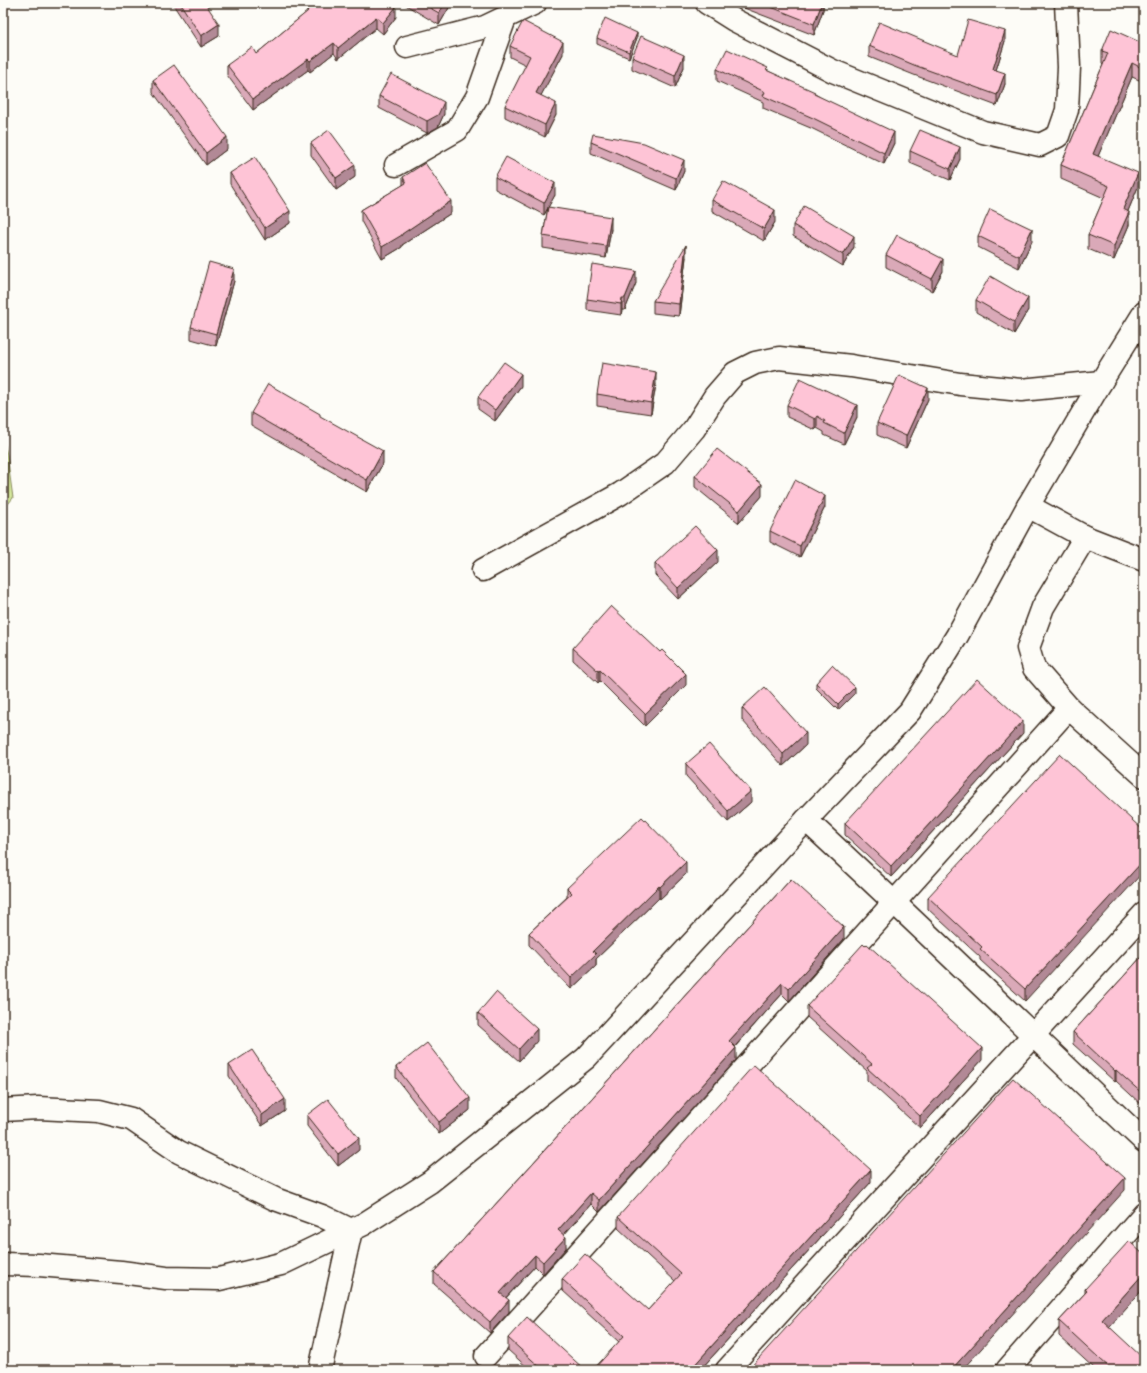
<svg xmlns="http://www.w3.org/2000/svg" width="1147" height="1373" font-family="'Gochi Hand',sans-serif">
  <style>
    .green { fill: #d3e69a; stroke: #87885c }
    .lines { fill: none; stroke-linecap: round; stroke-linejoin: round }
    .minor-casing { stroke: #3b2a1e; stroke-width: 25 }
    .tertiary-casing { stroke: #3b2a1e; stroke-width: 25 }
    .minor { stroke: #fdfcf7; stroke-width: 22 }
    .tertiary { stroke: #fdfcf7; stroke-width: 22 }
    .wall { fill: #daa9b8; stroke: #3b2a1e }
    .shaded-wall { fill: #b28996; stroke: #3b2a1e }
    .building { fill: #fec4d6; stroke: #3b2a1e }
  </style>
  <rect width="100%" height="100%" fill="#fdfcf7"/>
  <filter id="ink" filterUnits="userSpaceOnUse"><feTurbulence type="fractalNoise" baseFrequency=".025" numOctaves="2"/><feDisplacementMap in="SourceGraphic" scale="8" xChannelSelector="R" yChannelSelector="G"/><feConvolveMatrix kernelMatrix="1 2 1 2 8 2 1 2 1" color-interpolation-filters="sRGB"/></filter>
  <g filter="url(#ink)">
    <!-- green -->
    <polygon class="green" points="3,437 7,455 13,498 3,510"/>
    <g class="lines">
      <!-- minor casing -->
      <g class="minor-casing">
        <g id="minor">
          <polyline points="707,3 734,20 833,71 983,132 1040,145 1058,136 1067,110 1069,67 1066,3"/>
          <polyline points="407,47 485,27 535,3"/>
          <polyline points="396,165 457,130 477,97 505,18"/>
          <polyline points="1028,506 1085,537 1144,560"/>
          <polyline points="1085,537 1043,607 1028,648 1034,668 1069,708 1144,776"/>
          <polyline points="483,570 620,494 665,463 694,429 715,396 735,373 755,363 779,358 851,366 960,384 1021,390 1101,382"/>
          <path d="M 806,820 C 920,925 1031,1034 1144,1141"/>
          <polyline points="3,1110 38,1108 99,1111 131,1119 179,1152 275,1199 322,1216 351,1230 320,1370"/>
          <polyline points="486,1356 1069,708"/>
          <polyline points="727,1370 1144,914"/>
          <polyline points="1007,1370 1144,1214"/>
        </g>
      </g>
      <!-- tertiary casing -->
      <g class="tertiary-casing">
        <polyline id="tertiary" points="3,1264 39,1265 121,1272 166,1278 219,1279 281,1264 364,1224 430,1182 586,1058 806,820 910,711 957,636 1028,506 1101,382 1144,313"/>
      </g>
      <!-- minor -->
      <use href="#minor" class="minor"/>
      <!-- tertiary -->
      <use href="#tertiary" class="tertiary"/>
    </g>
    <!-- wall -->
    <g class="wall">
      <polygon points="172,3 205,3 219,36 201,47"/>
      <polygon points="404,3 450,3 450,6 439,25 404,4"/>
      <polygon points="731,3 823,3 823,10 814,35"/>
      <polygon points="307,10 396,17 383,34 376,28 338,59 334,53 310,72 308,70 253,110 227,75 227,65 256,54 307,12"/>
      <polygon points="597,38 637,38 629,58 597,44"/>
      <polygon points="1005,41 996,70 1005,84 997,106 914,75 869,57 869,46 958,55"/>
      <polygon points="1144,44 1144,82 1132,77 1098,156 1138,187 1128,211 1129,225 1114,260 1088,249 1088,235 1104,198 1061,179 1061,165 1103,65 1102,64 1102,51"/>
      <polygon points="510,46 563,54 541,95 556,115 545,137 505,117 505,106 526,65 510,57"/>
      <polygon points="632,57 684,67 675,88 632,69"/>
      <polygon points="717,69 768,71 815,94 894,143 884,164 813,129 763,108 763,102 717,81"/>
      <polygon points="153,80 227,149 206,165 153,92"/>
      <polygon points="379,96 444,114 438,127 427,133 379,108"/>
      <polygon points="591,142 684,171 676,190 591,153"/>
      <polygon points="311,143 355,177 336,190 311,155"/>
      <polygon points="910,151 960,159 950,180 910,163"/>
      <polygon points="230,173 290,223 265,240 230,184"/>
      <polygon points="403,177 451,213 402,245 402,247 382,259 361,221 361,210 403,185"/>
      <polygon points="495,177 555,195 548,207 611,229 606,258 543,248 543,236 548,207 544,215 495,189"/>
      <polygon points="712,200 775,222 764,241 712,211"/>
      <polygon points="793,225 854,247 843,266 793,236"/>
      <polygon points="978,236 1032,241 1019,268 978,247"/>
      <polygon points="886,255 943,271 932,291 886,267"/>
      <polygon points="686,257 679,316 653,313 653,301"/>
      <polygon points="234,281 216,346 191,339 191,327"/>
      <polygon points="636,283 625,310 622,310 621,315 587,310 587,299"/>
      <polygon points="976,300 1028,310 1014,334 976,312"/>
      <polygon points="656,384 651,414 597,406 597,394"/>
      <polygon points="521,386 495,421 478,409 478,397"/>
      <polygon points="928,399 906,448 877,435 877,423"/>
      <polygon points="787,405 857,417 844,444 824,435 824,432 817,428 815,430 787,417"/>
      <polygon points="251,413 383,463 367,492 251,425"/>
      <polygon points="695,476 762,496 739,523 695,487"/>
      <polygon points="825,507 800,557 770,542 770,531"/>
      <polygon points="718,562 678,599 655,575 655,563"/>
      <polygon points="573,648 686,685 645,726 600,681 598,683 573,660"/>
      <polygon points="816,683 855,693 838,710 816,688"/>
      <polygon points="742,708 806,745 783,766 742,720"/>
      <polygon points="1023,733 891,877 845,835 845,823"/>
      <polygon points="686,764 751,802 728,822 686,776"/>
      <polygon points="1144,831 1025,1001 980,960 980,957 928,909 928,897"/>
      <polygon points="686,874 660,899 659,898 596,959 596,966 571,989 529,945 529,933 567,897 567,888"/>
      <polygon points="791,879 844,939 789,1001 782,994 735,1047 736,1060 599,1212 591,1204 564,1235 566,1248 543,1274 535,1266 506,1298 509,1312 490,1333 434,1284 434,1272"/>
      <polygon points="1144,954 1144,1107 1116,1081 1115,1082 1073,1044 1073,1032"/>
      <polygon points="807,1006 982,1060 920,1128 867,1080 867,1071 807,1017"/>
      <polygon points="478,1013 537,1041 519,1061 478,1025"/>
      <polygon points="229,1065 285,1111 262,1126 229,1076"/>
      <polygon points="396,1067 470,1110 439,1134 396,1078"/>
      <polygon points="307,1115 359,1150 338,1166 307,1126"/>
      <polygon points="871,1182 700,1370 593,1370 619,1342 562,1290 562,1279 648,1310 675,1281 618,1228 618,1217"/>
      <polygon points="1144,1255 1144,1288 1109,1326 1144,1370 1096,1370 1059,1336 1059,1321 1085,1293 1085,1289"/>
      <polygon points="508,1338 585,1370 530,1370 508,1350"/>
    </g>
    <!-- shaded-wall -->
    <g class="shaded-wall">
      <polygon points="445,3 450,3 450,6 439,25 439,13"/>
      <polygon points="822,3 823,3 823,10 814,35 814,24"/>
      <polygon points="396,7 396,17 383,34 383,23"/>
      <polygon points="376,17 376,28 338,59 338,48"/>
      <polygon points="219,24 219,36 201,47 201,36"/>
      <polygon points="1005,31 1005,41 993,80 993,69"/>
      <polygon points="637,33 637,38 629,58 629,52"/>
      <polygon points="563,42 563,54 536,105 536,93"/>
      <polygon points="334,43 334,53 310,72 310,61"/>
      <polygon points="684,55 684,67 675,88 675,76"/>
      <polygon points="308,59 308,70 253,110 253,99"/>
      <polygon points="1132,63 1132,77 1093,168 1093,154"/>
      <polygon points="1005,73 1005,84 997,106 997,95"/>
      <polygon points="444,102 444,114 438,127 427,133 427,121"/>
      <polygon points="556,103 556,115 545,137 545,125"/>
      <polygon points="894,132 894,143 884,164 884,153"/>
      <polygon points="227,137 227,149 206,165 206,153"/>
      <polygon points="960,147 960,159 950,180 950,169"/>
      <polygon points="684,160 684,171 676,190 676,178"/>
      <polygon points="355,165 355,177 336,190 336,178"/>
      <polygon points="1138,173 1138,187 1123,223 1123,209"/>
      <polygon points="555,183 555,195 544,215 544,203"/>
      <polygon points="451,201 451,213 402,245 402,247 382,259 382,247"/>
      <polygon points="775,210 775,222 764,241 764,229"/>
      <polygon points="290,211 290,223 265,240 265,228"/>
      <polygon points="1129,212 1129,225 1114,260 1114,246"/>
      <polygon points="611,217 611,229 606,258 606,246"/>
      <polygon points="1032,229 1032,241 1019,268 1019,256"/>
      <polygon points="854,236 854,247 843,266 843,255"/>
      <polygon points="686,245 686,257 679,316 679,304"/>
      <polygon points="943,259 943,271 932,291 932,279"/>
      <polygon points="234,269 234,281 216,346 216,334"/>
      <polygon points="636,271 636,283 625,310 625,298"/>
      <polygon points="622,298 622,310 621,315 621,304"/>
      <polygon points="1028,298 1028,310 1014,334 1014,322"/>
      <polygon points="656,372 656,384 651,414 651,403"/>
      <polygon points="521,374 521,386 495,421 495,410"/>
      <polygon points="928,388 928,399 906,448 906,436"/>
      <polygon points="857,405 857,417 844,444 844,433"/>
      <polygon points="817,416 817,428 815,430 815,419"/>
      <polygon points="383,451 383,463 367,492 367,480"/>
      <polygon points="762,484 762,496 739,523 739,511"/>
      <polygon points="825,496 825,507 800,557 800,546"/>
      <polygon points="718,550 718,562 678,599 678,588"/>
      <polygon points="600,670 600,681 598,683 598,671"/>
      <polygon points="686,674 686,685 645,726 645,714"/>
      <polygon points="855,687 855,693 838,710 838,704"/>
      <polygon points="1023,721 1023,733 891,877 891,866"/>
      <polygon points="806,733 806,745 783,766 783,754"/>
      <polygon points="751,791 751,802 728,822 728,811"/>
      <polygon points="1144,860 1144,871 1025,1001 1025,989"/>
      <polygon points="686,862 686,874 660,899 660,887"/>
      <polygon points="659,886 659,898 596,959 596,966 571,989 571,978 593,951"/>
      <polygon points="844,927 844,939 789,1001 789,989"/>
      <polygon points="782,983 782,994 729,1053 729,1041"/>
      <polygon points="537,1029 537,1041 519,1061 519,1049"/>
      <polygon points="736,1048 736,1060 599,1212 599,1200"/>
      <polygon points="982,1048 982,1060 920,1128 920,1116"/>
      <polygon points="1116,1070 1116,1081 1115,1082 1115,1071"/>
      <polygon points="470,1098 470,1110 439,1134 439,1122"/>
      <polygon points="285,1099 285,1111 262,1126 262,1115"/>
      <polygon points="359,1138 359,1150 338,1166 338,1154"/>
      <polygon points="871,1170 871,1182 700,1370 690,1370"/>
      <polygon points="1125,1178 1125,1190 962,1370 951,1370"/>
      <polygon points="591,1193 591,1204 558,1241 558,1230"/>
      <polygon points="566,1237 566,1248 543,1274 543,1262"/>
      <polygon points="535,1255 535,1266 500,1304 500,1293"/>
      <polygon points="1144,1273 1144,1288 1102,1335 1102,1320"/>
      <polygon points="509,1300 509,1312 490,1333 490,1322"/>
    </g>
    <!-- building -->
    <g class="building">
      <polygon points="180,3 205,3 219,24 201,36"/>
      <polygon points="316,3 392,3 396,7 383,23 376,17 338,48 334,43 310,61 308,59 253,99 227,65 252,47 256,54 308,11 307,10"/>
      <polygon points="421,3 445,3 439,13"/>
      <polygon points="761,3 822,3 814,24"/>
      <polygon points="605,18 637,33 629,52 597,38"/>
      <polygon points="968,20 1005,31 993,69 1005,73 997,95 914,65 869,46 879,22 958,55"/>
      <polygon points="523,21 563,42 536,93 556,103 545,125 505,106 530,56 510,46"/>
      <polygon points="1111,29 1144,44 1144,69 1132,63 1093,154 1138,173 1123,209 1129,212 1114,246 1088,235 1109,186 1061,165 1108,53 1102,51"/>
      <polygon points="641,36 684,55 675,76 632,57"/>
      <polygon points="727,49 768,68 766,70 815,92 814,94 894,132 884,153 813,118 763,96 765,92 717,69"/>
      <polygon points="174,65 227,137 206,153 153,80"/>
      <polygon points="391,74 444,102 438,115 427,121 379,96"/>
      <polygon points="329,130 355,165 336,178 311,143"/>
      <polygon points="920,130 960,147 950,169 910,151"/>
      <polygon points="593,134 644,143 684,160 676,178 591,142"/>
      <polygon points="255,157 290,211 265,228 230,173"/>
      <polygon points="506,157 555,183 544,203 495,177"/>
      <polygon points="425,163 451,201 402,234 402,235 382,247 361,210 406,183 403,177"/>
      <polygon points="723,181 775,210 764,229 712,200"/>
      <polygon points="804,206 854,236 843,255 793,225"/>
      <polygon points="548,207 611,217 606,246 543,236"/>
      <polygon points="990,209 1032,229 1019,256 978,236"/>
      <polygon points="897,235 943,259 932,279 886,255"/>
      <polygon points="686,245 679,304 653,301"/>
      <polygon points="209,262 234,269 216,334 191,327"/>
      <polygon points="592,264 636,271 625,298 622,298 621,304 587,299"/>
      <polygon points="990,276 1028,298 1014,322 976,300"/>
      <polygon points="504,362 521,374 495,410 478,397"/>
      <polygon points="602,363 656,372 651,403 597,394"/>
      <polygon points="899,375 928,388 906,436 877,423"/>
      <polygon points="800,378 857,405 844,433 824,423 825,421 817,416 815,419 787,405"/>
      <polygon points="268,384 320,414 320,416 383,451 367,480 251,413"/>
      <polygon points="717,449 762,484 739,511 695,476"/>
      <polygon points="795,480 825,496 800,546 770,531"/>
      <polygon points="695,526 718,550 678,588 655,563"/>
      <polygon points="611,606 660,652 662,650 686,674 645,714 600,670 598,671 573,648"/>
      <polygon points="832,665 855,687 838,704 816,683"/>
      <polygon points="977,679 1023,721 891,866 845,823"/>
      <polygon points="765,687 806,733 783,754 742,708"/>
      <polygon points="709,744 751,791 728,811 686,764"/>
      <polygon points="1060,754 1144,831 1144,860 1025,989 980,949 982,947 928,897"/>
      <polygon points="642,817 686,862 660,887 659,886 593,951 596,954 571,978 529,933 572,893 567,888"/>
      <polygon points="791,879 844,927 789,989 782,983 729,1041 736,1048 599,1200 591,1193 558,1230 566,1237 543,1262 535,1255 500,1293 509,1300 490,1322 434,1272"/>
      <polygon points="863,944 865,946 867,944 982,1048 920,1116 867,1068 872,1064 807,1006"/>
      <polygon points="1144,954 1144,1095 1116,1070 1115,1071 1073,1032"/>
      <polygon points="496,992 537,1029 519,1049 478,1013"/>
      <polygon points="427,1043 470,1098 439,1122 396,1067"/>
      <polygon points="252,1050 285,1099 262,1115 229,1065"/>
      <polygon points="754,1065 871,1170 690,1370 593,1370 624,1336 562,1279 585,1254 648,1310 681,1274 618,1217"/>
      <polygon points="1013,1078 1125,1178 951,1370 748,1370"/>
      <polygon points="328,1099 359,1138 338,1154 307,1115"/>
      <polygon points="1129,1241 1144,1255 1144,1273 1102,1320 1144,1359 1144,1370 1112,1370 1059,1321 1087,1291 1085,1289"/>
      <polygon points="527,1317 585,1370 543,1370 508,1338"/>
    </g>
  </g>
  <!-- margin -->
  <rect width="1147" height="1373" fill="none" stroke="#fdfcf7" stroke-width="16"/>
  <rect x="8" y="8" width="1131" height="1357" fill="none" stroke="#3b2a1e" stroke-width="1.5" filter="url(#ink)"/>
</svg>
